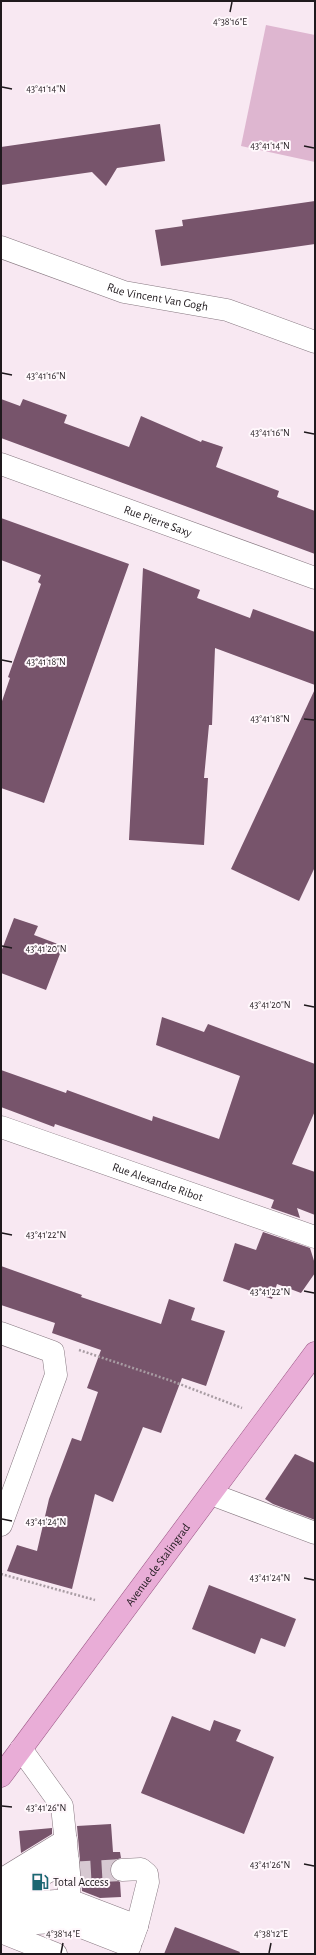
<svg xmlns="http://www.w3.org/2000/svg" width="316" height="1955" font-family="'Alegreya Sans',sans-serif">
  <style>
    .green { fill: #deb6d0 }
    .building { fill: #77546b }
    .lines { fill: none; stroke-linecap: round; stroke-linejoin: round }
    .minor-tunnel { stroke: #d7c9d2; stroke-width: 22; stroke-dasharray: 22 11; stroke-linecap: butt }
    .minor-casing { stroke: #877881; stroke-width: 23 }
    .major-casing { stroke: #995584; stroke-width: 23 }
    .path { stroke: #a89ca3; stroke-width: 2.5; stroke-dasharray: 2 2; stroke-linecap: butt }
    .minor { stroke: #fff; stroke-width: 22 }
    .major { stroke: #e9add7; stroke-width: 22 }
    .ticks { fill: none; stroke: #1f191d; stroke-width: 1.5 }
    .labels { text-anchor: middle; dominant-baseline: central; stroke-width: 4; stroke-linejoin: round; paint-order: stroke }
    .street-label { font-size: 12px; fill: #1f191d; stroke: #fff8fc }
    .poi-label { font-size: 12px; fill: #1f191d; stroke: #fff8fc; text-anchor: start }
    .ticks-label { font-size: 10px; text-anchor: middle; fill: #1f191d; stroke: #fff8fc; stroke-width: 4; stroke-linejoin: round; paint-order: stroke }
  </style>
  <rect width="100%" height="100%" fill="#f8e8f2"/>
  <!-- green -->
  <polygon class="green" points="266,25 315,35 315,162 241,146"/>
  <!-- building -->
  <g class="building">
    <polygon points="160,124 165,161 117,168 106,186 92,172 1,185 1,147"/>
    <polygon points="315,201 315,244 161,266 155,230 183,226 182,220"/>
    <polygon points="1,399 20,406 23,399 67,415 64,423 129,447 141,416 201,442 202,440 223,447 216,467 279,491 277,497 315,511 315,554 1,438"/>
    <polygon points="1,518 129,564 44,803 1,788 1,704 10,678 8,677 41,584 38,582 41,575 1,560"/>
    <polygon points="143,568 200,590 197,598 250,618 253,609 315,632 315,685 215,648 212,725 209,725 204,778 208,778 204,845 129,840"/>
    <polygon points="315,689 315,867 299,901 231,869"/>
    <polygon points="14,918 38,926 34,935 63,946 46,990 1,973 1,952"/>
    <polygon points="162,1017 204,1032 208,1024 315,1064 315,1111 292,1164 315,1172 315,1215 297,1208 300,1218 271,1208 274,1200 55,1124 54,1127 1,1107 1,1070 66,1093 67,1090 152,1121 153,1116 219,1139 240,1076 156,1045"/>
    <polygon points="263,1232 310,1248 315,1264 315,1273 301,1293 277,1284 272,1299 223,1281 235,1243 256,1250"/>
    <polygon points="1,1266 82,1295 81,1297 161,1324 169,1299 195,1308 191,1320 225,1331 206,1386 182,1378 161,1433 143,1427 113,1502 95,1494 72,1589 7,1571 17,1545 37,1551 49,1499 72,1438 81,1441 98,1392 87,1388 101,1350 52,1333 55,1323 1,1305"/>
    <polygon points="295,1454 315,1463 315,1520 273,1504 265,1499"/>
    <polygon points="209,1585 296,1619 285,1647 261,1638 255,1654 192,1629"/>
    <polygon points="172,1716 210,1731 214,1720 241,1730 236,1741 274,1757 244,1834 141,1793"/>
    <polygon points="111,1824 113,1852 120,1852 121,1858 115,1860 111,1864 110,1871 112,1877 120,1882 121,1897 100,1898 82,1891 81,1872 77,1826"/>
    <polygon points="52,1828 52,1834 21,1853 19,1831"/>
    <polygon points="175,1927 240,1952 239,1954 164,1954"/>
  </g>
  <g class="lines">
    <!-- minor-tunnel -->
    <polyline class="minor-tunnel" points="69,1873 122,1870"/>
    <!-- minor casing -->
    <g class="minor-casing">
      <g id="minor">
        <path id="s1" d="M 1,247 L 124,292 L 227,310 L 315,342"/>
        <path id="s2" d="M 1,464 L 315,578"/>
        <path id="s3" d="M 1,1127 L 315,1237"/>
        <polyline points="1,1333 53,1352 56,1375 1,1525"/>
        <polyline points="211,1494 315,1533"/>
        <polyline points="21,1749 62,1806 69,1873 69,1900 66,1921"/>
        <polyline points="122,1870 141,1869 147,1874 148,1882 137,1926 132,1940"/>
        <polyline points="1,1880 66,1840"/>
        <polyline points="1,1891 17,1888 68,1861"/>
        <polyline points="1,1901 16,1904 69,1900 137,1926"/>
        <polyline points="1,1911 23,1924 66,1921 130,1946"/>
        <polyline points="1,1932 56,1954"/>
      </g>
    </g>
    <!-- major casing -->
    <g class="major-casing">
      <g id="major">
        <path id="s4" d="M 1,1776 L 315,1353"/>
      </g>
    </g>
    <!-- path -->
    <g class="path">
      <polyline points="79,1350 169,1380 242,1408"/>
      <polyline points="1,1574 95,1600"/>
    </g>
    <!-- minor -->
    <use href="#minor" class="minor"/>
    <!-- major -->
    <use href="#major" class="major"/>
  </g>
  <!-- ticks -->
  <path class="ticks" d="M 230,12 L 232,2M 2,87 L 12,89M 304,146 L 314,148M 2,373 L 12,375M 304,432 L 314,434M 2,660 L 12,662M 304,719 L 314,720M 2,946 L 12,948M 304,1005 L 314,1007M 2,1233 L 12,1235M 304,1291 L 314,1293M 2,1519 L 12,1521M 304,1578 L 314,1580M 2,1806 L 12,1807M 304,1864 L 314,1866M 61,1953 L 63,1943M 269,1953 L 271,1943"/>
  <!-- icons -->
  <defs>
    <g id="fuel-bare" transform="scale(1.38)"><path d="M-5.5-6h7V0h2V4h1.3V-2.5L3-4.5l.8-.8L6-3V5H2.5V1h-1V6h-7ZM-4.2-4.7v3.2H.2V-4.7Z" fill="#1b6671" stroke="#fff8fc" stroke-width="2.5" paint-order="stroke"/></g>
  </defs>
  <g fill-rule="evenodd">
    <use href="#fuel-bare" x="40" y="1882"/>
  </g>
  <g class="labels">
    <!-- street labels -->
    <g class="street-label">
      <text stroke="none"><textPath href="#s1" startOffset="165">Rue Vincent Van Gogh</textPath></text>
      <text stroke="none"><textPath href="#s2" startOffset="167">Rue Pierre Saxy</textPath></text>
      <text stroke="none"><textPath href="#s3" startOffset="166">Rue Alexandre Ribot</textPath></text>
      <text stroke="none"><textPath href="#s4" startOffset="263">Avenue de Stalingrad</textPath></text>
    </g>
    <!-- poi labels -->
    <g class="poi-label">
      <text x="53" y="1882">Total Access</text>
    </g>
  </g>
  <g class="ticks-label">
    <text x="230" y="25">4°38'16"E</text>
    <text x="46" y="92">43°41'14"N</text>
    <text x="270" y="149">43°41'14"N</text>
    <text x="46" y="379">43°41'16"N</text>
    <text x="270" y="436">43°41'16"N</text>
    <text x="46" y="665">43°41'18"N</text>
    <text x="270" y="722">43°41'18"N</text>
    <text x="46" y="952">43°41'20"N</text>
    <text x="270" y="1008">43°41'20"N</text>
    <text x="46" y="1238">43°41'22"N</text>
    <text x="270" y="1295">43°41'22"N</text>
    <text x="46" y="1525">43°41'24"N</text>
    <text x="270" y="1581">43°41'24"N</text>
    <text x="46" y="1811">43°41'26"N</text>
    <text x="270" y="1868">43°41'26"N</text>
    <text x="63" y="1937">4°38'14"E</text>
    <text x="271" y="1937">4°38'12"E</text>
  </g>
  <!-- border -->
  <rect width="316" height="1955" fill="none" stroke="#1f191d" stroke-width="4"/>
</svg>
